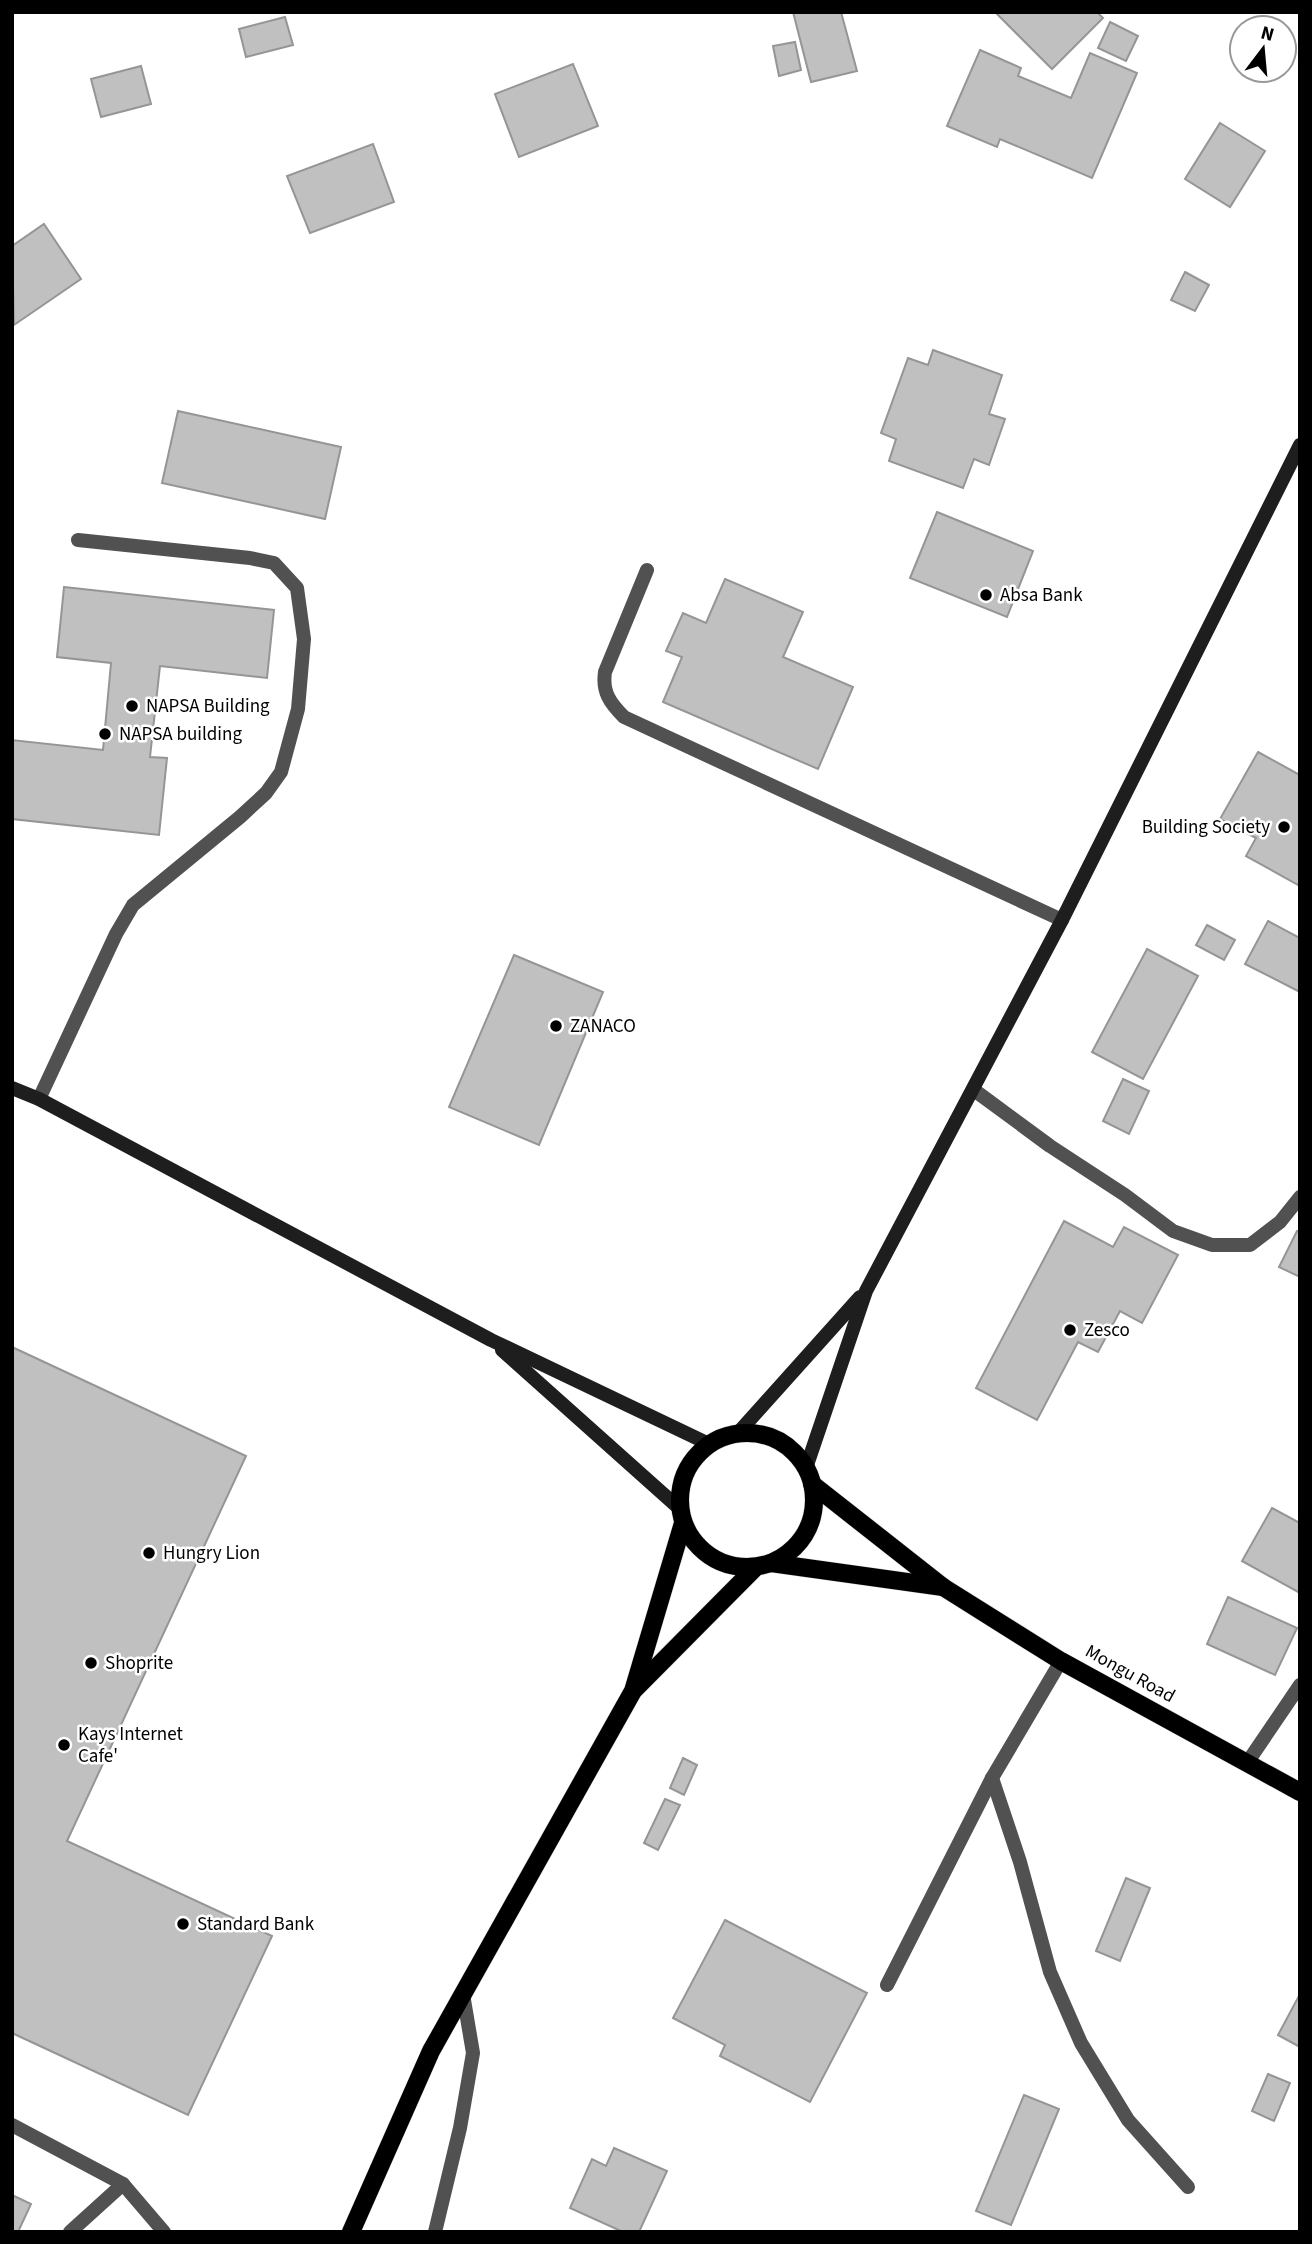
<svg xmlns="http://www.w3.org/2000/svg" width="1312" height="2244" font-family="'Source Sans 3',sans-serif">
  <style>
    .building { fill: #c0c0c0; stroke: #959595; stroke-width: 2 }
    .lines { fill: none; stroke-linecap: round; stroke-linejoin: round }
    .primary-casing { stroke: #dbdbdb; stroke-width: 19 }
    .service { stroke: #515151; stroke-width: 14 }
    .minor { stroke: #515151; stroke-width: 14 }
    .secondary { stroke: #1e1e1e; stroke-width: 14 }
    .primary { stroke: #000; stroke-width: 18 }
    .poi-dot { fill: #000; stroke: #fff; stroke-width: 2.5 }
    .labels { text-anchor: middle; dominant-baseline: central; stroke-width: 5; stroke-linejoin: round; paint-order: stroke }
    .poi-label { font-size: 19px; fill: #000; stroke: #fff; text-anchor: start }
    .street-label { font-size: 19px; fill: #000; stroke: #fff }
  </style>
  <rect width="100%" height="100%" fill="#fff"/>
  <!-- building -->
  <g class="building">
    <polygon points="793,12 841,12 857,71 811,82"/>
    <polygon points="995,12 1097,12 1103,18 1052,69"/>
    <polygon points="285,17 293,45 246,57 239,29"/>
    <polygon points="1110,22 1138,36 1126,61 1098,48"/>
    <polygon points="795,42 801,70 779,76 773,46"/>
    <polygon points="980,50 1021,68 1018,76 1071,98 1090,53 1137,73 1092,178 1000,139 997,147 947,126"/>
    <polygon points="573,64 598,126 519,157 495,94"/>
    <polygon points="141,66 151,104 101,117 91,79"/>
    <polygon points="1220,123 1265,151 1230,207 1185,179"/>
    <polygon points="373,144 394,202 310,233 287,176"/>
    <polygon points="44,224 81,279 14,325 12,246"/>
    <polygon points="1185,272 1209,285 1195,311 1171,300"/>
    <polygon points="933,350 1002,375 989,414 1005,419 989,465 974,459 963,488 889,461 896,439 881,433 908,358 928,365"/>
    <polygon points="178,411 341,447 325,519 162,483"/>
    <polygon points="937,512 1033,551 1007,617 910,578"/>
    <polygon points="725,579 803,612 783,657 853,687 818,769 663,702 682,657 666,651 683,613 706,623"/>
    <polygon points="64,587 274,610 267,678 160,666 150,757 167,758 159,835 12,819 12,740 103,750 111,663 57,657"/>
    <polygon points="1258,752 1300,775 1300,886 1246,856 1256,838 1220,819"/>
    <polygon points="1268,921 1300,938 1300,992 1245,964"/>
    <polygon points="1207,925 1235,940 1224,960 1196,945"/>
    <polygon points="1147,949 1198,976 1143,1079 1092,1052"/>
    <polygon points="514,955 603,992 539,1145 449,1107"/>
    <polygon points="1123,1079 1149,1091 1129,1134 1103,1121"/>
    <polygon points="1064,1221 1113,1247 1124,1227 1178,1255 1142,1323 1120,1311 1098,1352 1078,1342 1037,1420 976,1388"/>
    <polygon points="1297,1231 1300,1232 1300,1277 1279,1267"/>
    <polygon points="12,1347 246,1456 67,1841 272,1936 188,2115 12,2033"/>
    <polygon points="1272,1508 1300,1523 1300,1593 1242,1561"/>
    <polygon points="1228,1597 1297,1628 1275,1675 1207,1644"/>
    <polygon points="683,1758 697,1765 684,1795 670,1788"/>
    <polygon points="665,1799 680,1805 658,1850 644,1843"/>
    <polygon points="1126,1878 1150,1888 1120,1961 1096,1951"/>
    <polygon points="725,1920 867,1993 810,2102 720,2056 725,2045 673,2018"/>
    <polygon points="1300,1994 1300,2047 1278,2035"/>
    <polygon points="1268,2074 1290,2083 1274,2121 1252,2111"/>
    <polygon points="1024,2095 1059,2109 1011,2225 976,2211"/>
    <polygon points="614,2148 667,2171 639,2232 623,2232 570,2208 592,2159 606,2166"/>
    <polygon points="12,2195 31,2204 18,2232 12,2230"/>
  </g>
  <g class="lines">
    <!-- primary casing -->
    <g class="primary-casing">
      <g id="primary">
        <circle cx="747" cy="1500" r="67"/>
        <polyline points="812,1484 943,1587 1061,1661 1300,1792"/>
        <polyline points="771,1563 943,1587"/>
        <polyline points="635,1689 756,1567"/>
        <polyline points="351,2232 431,2051 633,1691 683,1523"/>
      </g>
    </g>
    <!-- service -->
    <g class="service">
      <path d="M 647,570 L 605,672 C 602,692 610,703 624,717 L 1062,920"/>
      <polyline points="974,1090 1050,1146 1125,1195 1173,1231 1212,1245 1250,1245 1280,1222 1300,1197"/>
      <polyline points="39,1099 116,934 133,905 240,817 266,793 281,772 298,709 304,639 297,588 274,563 250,558 78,540"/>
      <polyline points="1247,1763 1300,1685"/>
      <polyline points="992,1778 1020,1862 1050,1972 1081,2043 1128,2120 1188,2187"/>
      <polyline points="887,1985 992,1778 1061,1661"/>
      <polyline points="435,2232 460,2128 473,2053 463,1994"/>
    </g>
    <!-- minor -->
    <g class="minor">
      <polyline points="12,2125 123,2184 164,2232"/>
      <polyline points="70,2232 123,2184"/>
    </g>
    <!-- secondary -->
    <g class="secondary">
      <polyline points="12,1088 39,1099 491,1340 709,1444"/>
      <polyline points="502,1350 680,1509"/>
      <polyline points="738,1433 860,1297"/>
      <polyline points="806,1468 866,1291 1062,920 1300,445"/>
    </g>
    <!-- primary -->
    <use href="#primary" class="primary"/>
  </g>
  <!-- markers -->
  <g class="poi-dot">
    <circle cx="986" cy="595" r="7"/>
    <circle cx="132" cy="706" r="7"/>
    <circle cx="105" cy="734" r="7"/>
    <circle cx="1284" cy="827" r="7"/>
    <circle cx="556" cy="1026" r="7"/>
    <circle cx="1070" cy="1330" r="7"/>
    <circle cx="149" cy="1553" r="7"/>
    <circle cx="91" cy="1663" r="7"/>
    <circle cx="64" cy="1745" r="7"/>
    <circle cx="183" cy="1924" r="7"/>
  </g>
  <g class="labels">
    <!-- poi labels -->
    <g class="poi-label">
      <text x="1000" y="595">Absa Bank</text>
      <text x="146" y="706">NAPSA Building</text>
      <text x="119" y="734">NAPSA building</text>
      <text x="1270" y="827" text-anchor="end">Building Society</text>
      <text x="570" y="1026">ZANACO</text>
      <text x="1084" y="1330">Zesco</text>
      <text x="163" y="1553">Hungry Lion</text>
      <text x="105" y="1663">Shoprite</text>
      <text x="78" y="1734">Kays Internet<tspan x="78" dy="22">Cafe'</tspan></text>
      <text x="197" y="1924">Standard Bank</text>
    </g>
    <!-- street labels -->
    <g class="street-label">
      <text transform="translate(1130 1674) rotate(29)">Mongu Road</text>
    </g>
  </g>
  <!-- border -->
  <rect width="1312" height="2244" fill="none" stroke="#000000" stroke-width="28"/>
  <!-- north arrow -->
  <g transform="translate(1263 49) rotate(16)"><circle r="33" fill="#ffffff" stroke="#999999" stroke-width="2"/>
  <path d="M0-5L12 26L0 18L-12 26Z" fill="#000000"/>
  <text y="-10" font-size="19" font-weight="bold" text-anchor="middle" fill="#000000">N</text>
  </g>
</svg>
